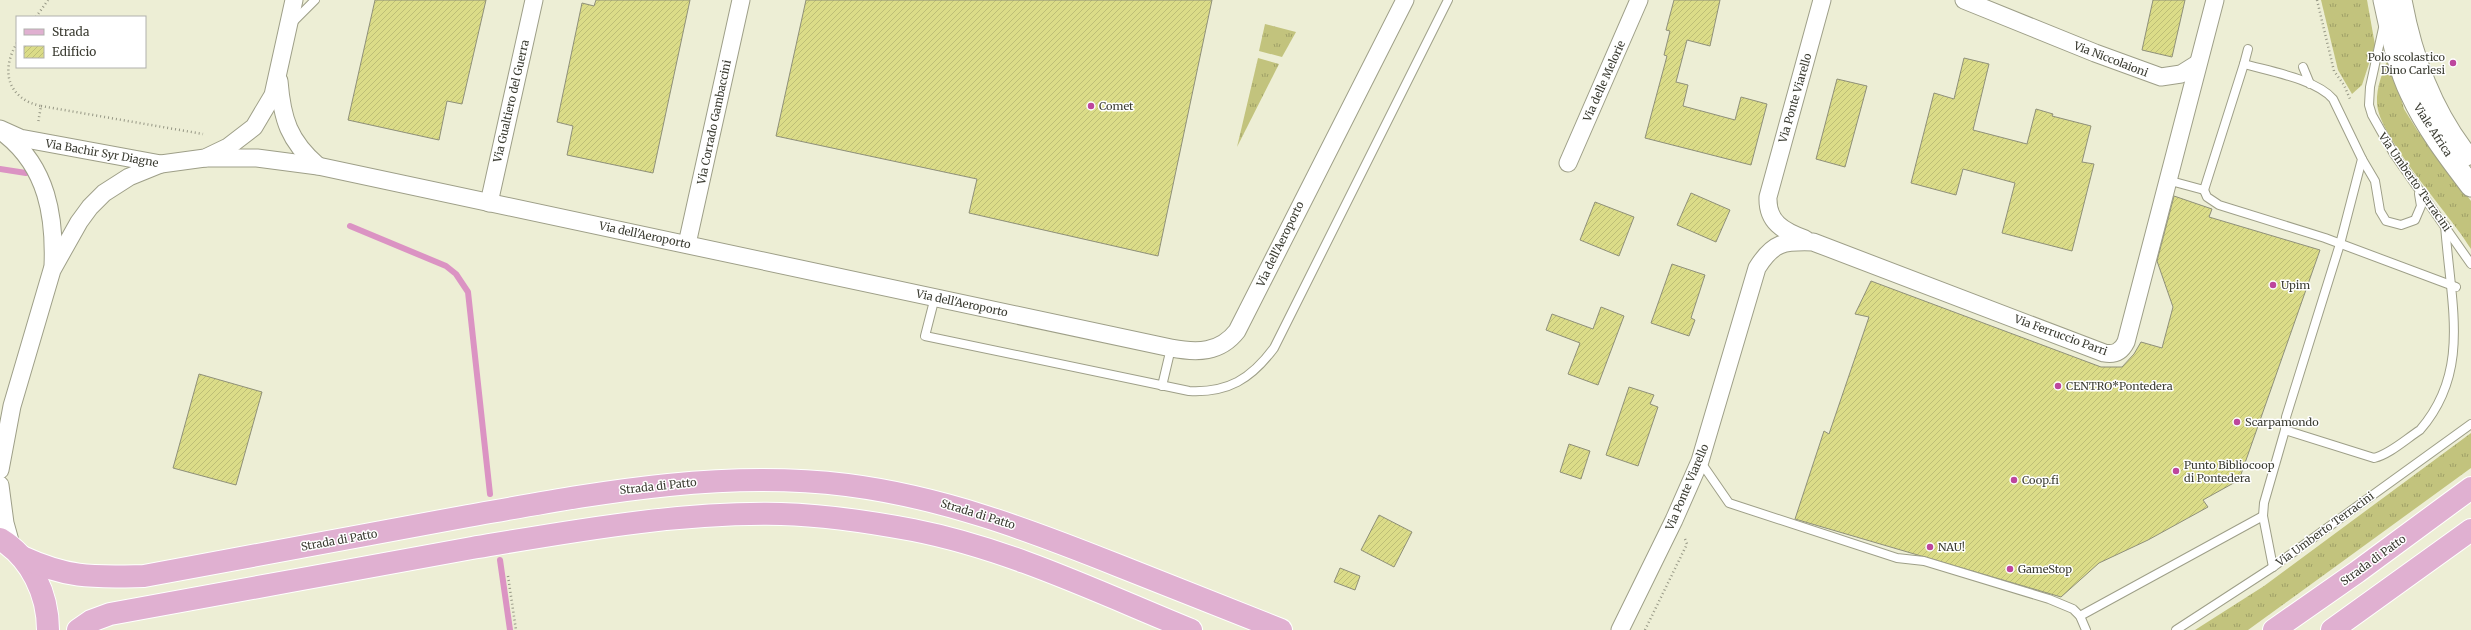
<svg xmlns="http://www.w3.org/2000/svg" width="2471" height="630" font-family="Merriweather,serif">
  <style>
    .grass { fill: url(#grass-tufts) }
    .lines { fill: none; stroke-linecap: round; stroke-linejoin: round }
    .stream { stroke: #db93c3; stroke-width: 6 }
    .building { fill: url(#building-hatch); stroke: #8f9079 }
    .service-casing { stroke: #9e9f88; stroke-width: 10 }
    .minor-casing { stroke: #9e9f88; stroke-width: 19 }
    .tertiary-casing { stroke: #9e9f88; stroke-width: 23 }
    .primary-casing { stroke: #fff; stroke-width: 24 }
    .path { stroke: #969785; stroke-width: 2.5; stroke-dasharray: 1 3; stroke-linecap: butt }
    .service { stroke: #fff; stroke-width: 8 }
    .minor { stroke: #fff; stroke-width: 17 }
    .tertiary { stroke: #fff; stroke-width: 21 }
    .primary { stroke: #e0b0d1; stroke-width: 22 }
    .poi-dot { fill: #bd469d; stroke: #fff; stroke-width: 1.5 }
    .labels { text-anchor: middle; dominant-baseline: central; stroke-width: 3; stroke-linejoin: round; paint-order: stroke }
    .poi-label { font-size: 11px; fill: #3b3c32; stroke: #fff; text-anchor: start }
    .street-label { font-size: 11px; fill: #3b3c32; stroke: #fff }
  </style>
  <defs>
    <pattern id="grass-tufts" width="24" height="20" patternUnits="userSpaceOnUse"><rect width="24" height="20" fill="#c2c37d"/><path d="M3 7l-1-3M5 7V3M7 7l1-3M15 17l-1-3M17 17v-4M19 17l1-3" fill="none" stroke="#9fa067"/></pattern>
    <pattern id="building-hatch" width="6" height="6" patternUnits="userSpaceOnUse"><rect width="6" height="6" fill="#dbdc88"/><path d="M-1 1l2-2M0 6l6-6M5 7l2-2" fill="none" stroke="#bdbe76"/></pattern>
  </defs>
  <rect width="100%" height="100%" fill="#edeed5"/>
  <!-- grass -->
  <g class="grass">
    <polygon points="2321,0 2367,0 2375,45 2362,85 2352,94 2338,70"/>
    <polygon points="1265,24 1296,32 1282,57 1259,51"/>
    <path d="M 2389,55 L 2404,109 L 2417,130 L 2471,201 L 2471,249 C 2451,215 2378,137 2377,103 C 2376,86 2384,70 2389,55 Z"/>
    <polygon points="1258,58 1279,64 1237,147"/>
    <polygon points="2471,433 2471,468 2248,630 2195,630 2264,586"/>
  </g>
  <g class="lines">
    <!-- stream -->
    <g class="stream">
      <polyline points="0,169 26,173"/>
      <polyline points="350,226 446,266 456,274 468,292 490,494"/>
      <polyline points="500,560 510,630"/>
    </g>
  </g>
  <!-- building -->
  <g class="building">
    <polygon points="375,0 486,0 462,104 447,101 439,140 348,120"/>
    <polygon points="596,0 690,0 653,173 567,155 573,126 557,122 582,3 594,6"/>
    <polygon points="806,0 1212,0 1158,256 969,213 977,179 776,136"/>
    <polygon points="1674,0 1720,0 1710,46 1687,40 1676,82 1688,85 1683,106 1735,120 1741,97 1767,104 1751,165 1645,138 1667,56 1664,55 1670,31 1666,30"/>
    <polygon points="2153,0 2185,0 2172,57 2142,50"/>
    <polygon points="1964,58 1989,64 1973,130 2027,144 2036,109 2053,114 2052,116 2091,126 2082,162 2094,164 2072,251 2002,233 2015,183 1963,169 1956,195 1911,183 1934,93 1954,99"/>
    <polygon points="1837,79 1867,86 1845,167 1816,159"/>
    <polygon points="1691,193 1730,210 1716,242 1677,225"/>
    <polygon points="2174,196 2212,209 2209,217 2320,250 2239,480 2203,500 2208,507 2148,540 2099,563 2061,597 1795,519 1824,431 1829,434 1869,317 1855,314 1871,281 2101,367 2122,367 2134,354 2141,342 2162,348 2173,307 2157,261"/>
    <polygon points="1595,202 1634,217 1619,256 1580,240"/>
    <polygon points="1672,264 1705,275 1691,318 1695,320 1689,336 1651,323"/>
    <polygon points="1601,307 1624,316 1598,385 1568,374 1580,343 1546,330 1552,314 1593,329"/>
    <polygon points="199,374 262,392 236,485 173,468"/>
    <polygon points="1629,387 1654,395 1650,404 1658,407 1638,466 1606,455"/>
    <polygon points="1569,444 1590,451 1581,479 1560,472"/>
    <polygon points="1379,515 1412,532 1394,567 1361,550"/>
    <polygon points="1340,568 1360,576 1355,590 1334,582"/>
  </g>
  <g class="lines">
    <!-- service casing -->
    <g class="service-casing">
      <g id="service">
        <polyline points="292,23 315,0"/>
        <polyline points="2383,28 2370,87 2369,105 2372,115 2394,154 2471,264"/>
        <polyline points="2244,64 2248,49"/>
        <polyline points="2303,67 2310,84"/>
        <polyline points="2362,159 2375,181 2380,211 2386,221 2401,225 2415,220 2421,206 2419,194"/>
        <path d="M 2167,180 L 2204,190 L 2244,64 C 2268,71 2316,79 2333,99 L 2362,159 L 2340,244 L 2286,417 L 2285,430 L 2264,503 L 2263,516"/>
        <polyline points="2204,190 2207,197 2219,205 2325,238 2456,287"/>
        <path d="M 935,297 L 925,336 L 1189,391 C 1228,393 1251,379 1274,348 L 1448,0"/>
        <polyline points="1162,386 1171,348"/>
        <path d="M 2285,430 L 2374,458 C 2390,454 2406,439 2420,430 C 2471,371 2451,307 2445,225"/>
        <polyline points="1700,461 1729,503 1897,558 1924,561 2049,599 2073,609 2080,616 2086,630"/>
        <polyline points="2080,616 2263,516 2273,567"/>
        <polyline points="2176,630 2273,567 2471,424"/>
      </g>
    </g>
    <!-- minor casing -->
    <g class="minor-casing">
      <g id="minor">
        <polyline points="1964,0 2095,53 2161,77 2181,74 2197,64"/>
        <path d="M 279,81 C 282,119 289,141 318,166"/>
        <polyline points="0,129 20,138 161,164 205,158 228,147 254,127 273,95 294,0"/>
        <path d="M 6,135 C 47,168 55,216 53,266"/>
        <path d="M 205,158 L 257,158 L 318,166 L 1171,348 C 1197,353 1220,353 1237,331 L 1405,0"/>
        <polyline points="1568,163 1639,0"/>
        <polyline points="489,203 534,0"/>
        <path d="M 1805,239 C 1783,231 1767,222 1768,197 L 1822,0"/>
        <polyline points="687,244 741,0"/>
        <polyline points="0,470 12,406 52,270 79,222 90,207 104,193 129,177 161,164"/>
        <polyline points="0,485 5,523 12,548"/>
        <path d="M 1620,630 L 1674,520 L 1700,461 L 1757,268 C 1773,242 1784,241 1813,242 L 2104,353 C 2114,355 2121,352 2126,342 L 2215,0"/>
      </g>
    </g>
    <!-- tertiary casing -->
    <g class="tertiary-casing">
      <g id="tertiary">
        <path d="M 2384,0 C 2391,31 2397,65 2411,94 C 2426,127 2449,157 2471,186"/>
        <path d="M 2401,0 C 2411,55 2431,110 2466,155"/>
      </g>
    </g>
    <!-- primary casing -->
    <g class="primary-casing">
      <g id="primary">
        <path d="M 0,539 C 31,558 48,594 48,630"/>
        <path d="M 22,557 C 70,579 93,577 144,576 C 252,556 360,536 468,516 C 593,494 719,469 847,485 C 942,497 1029,530 1117,565 C 1171,586 1226,608 1281,630"/>
        <path d="M 78,630 L 91,621 L 110,614 C 231,593 351,569 472,548 C 574,531 677,512 781,514 C 825,515 870,522 913,530 C 1010,549 1100,593 1191,630"/>
        <polyline points="2274,630 2357,572 2471,488"/>
        <polyline points="2332,630 2471,530"/>
      </g>
    </g>
    <!-- path -->
    <g class="path">
      <polyline points="2317,0 2334,71 2344,85 2350,99"/>
      <polyline points="36,17 48,0"/>
      <path d="M 17,43 C 0,71 8,99 41,106 L 38,123"/>
      <polyline points="41,106 203,134"/>
      <polyline points="508,576 516,630"/>
      <polyline points="1645,630 1687,544 1685,539"/>
    </g>
    <!-- service -->
    <use href="#service" class="service"/>
    <!-- minor -->
    <use href="#minor" class="minor"/>
    <!-- tertiary -->
    <use href="#tertiary" class="tertiary"/>
    <!-- primary -->
    <use href="#primary" class="primary"/>
  </g>
  <!-- markers -->
  <g class="poi-dot">
    <circle cx="2453" cy="63" r="4"/>
    <circle cx="1091" cy="106" r="4"/>
    <circle cx="2273" cy="285" r="4"/>
    <circle cx="2058" cy="386" r="4"/>
    <circle cx="2237" cy="422" r="4"/>
    <circle cx="2176" cy="471" r="4"/>
    <circle cx="2014" cy="480" r="4"/>
    <circle cx="1930" cy="547" r="4"/>
    <circle cx="2010" cy="569" r="4"/>
  </g>
  <g class="labels">
    <!-- poi labels -->
    <g class="poi-label">
      <text x="2445" y="57" text-anchor="end">Polo scolastico<tspan x="2445" dy="13">Dino Carlesi</tspan></text>
      <text x="1099" y="106">Comet</text>
      <text x="2281" y="285">Upim</text>
      <text x="2066" y="386">CENTRO*Pontedera</text>
      <text x="2245" y="422">Scarpamondo</text>
      <text x="2184" y="465">Punto Bibliocoop<tspan x="2184" dy="13">di Pontedera</tspan></text>
      <text x="2022" y="480">Coop.fi</text>
      <text x="1938" y="547">NAU!</text>
      <text x="2018" y="569">GameStop</text>
    </g>
    <!-- street labels -->
    <g class="street-label">
      <text transform="translate(2111 59) rotate(21)">Via Niccolaioni</text>
      <text transform="translate(1604 81) rotate(-66)">Via delle Melorie</text>
      <text transform="translate(1795 98) rotate(-74)">Via Ponte Viarello</text>
      <text transform="translate(511 101) rotate(-77)">Via Gualtiero del Guerra</text>
      <text transform="translate(714 122) rotate(-78)">Via Corrado Gambaccini</text>
      <text transform="translate(2433 130) rotate(57)">Viale Africa</text>
      <text transform="translate(102 153) rotate(10)">Via Bachir Syr Diagne</text>
      <text transform="translate(2415 182) rotate(55)">Via Umberto Terracini</text>
      <text transform="translate(645 235) rotate(12)">Via dell'Aeroporto</text>
      <text transform="translate(1280 244) rotate(-64)">Via dell'Aeroporto</text>
      <text transform="translate(962 303) rotate(12)">Via dell'Aeroporto</text>
      <text transform="translate(2061 335) rotate(20)">Via Ferruccio Parri</text>
      <text transform="translate(658 486) rotate(-6)">Strada di Patto</text>
      <text transform="translate(1687 487) rotate(-67)">Via Ponte Viarello</text>
      <text transform="translate(978 514) rotate(17)">Strada di Patto</text>
      <text transform="translate(2325 529) rotate(-36)">Via Umberto Terracini</text>
      <text transform="translate(339 540) rotate(-10)">Strada di Patto</text>
      <text transform="translate(2373 560) rotate(-36)">Strada di Patto</text>
    </g>
  </g>
  <!-- legend -->
  <rect x="16" y="16" width="130" height="52" fill="#ffffff" stroke="#b1b1ad"/>
  <rect x="24" y="29" width="20" height="6" fill="#e0b0d1" stroke="#b1b1ad"/>
  <text x="52" y="36" font-size="12" fill="#3b3c32">Strada</text>
  <rect x="24" y="46" width="20" height="12" fill="url(#building-hatch)" stroke="#b1b1ad"/>
  <text x="52" y="56" font-size="12" fill="#3b3c32">Edificio</text>
</svg>
